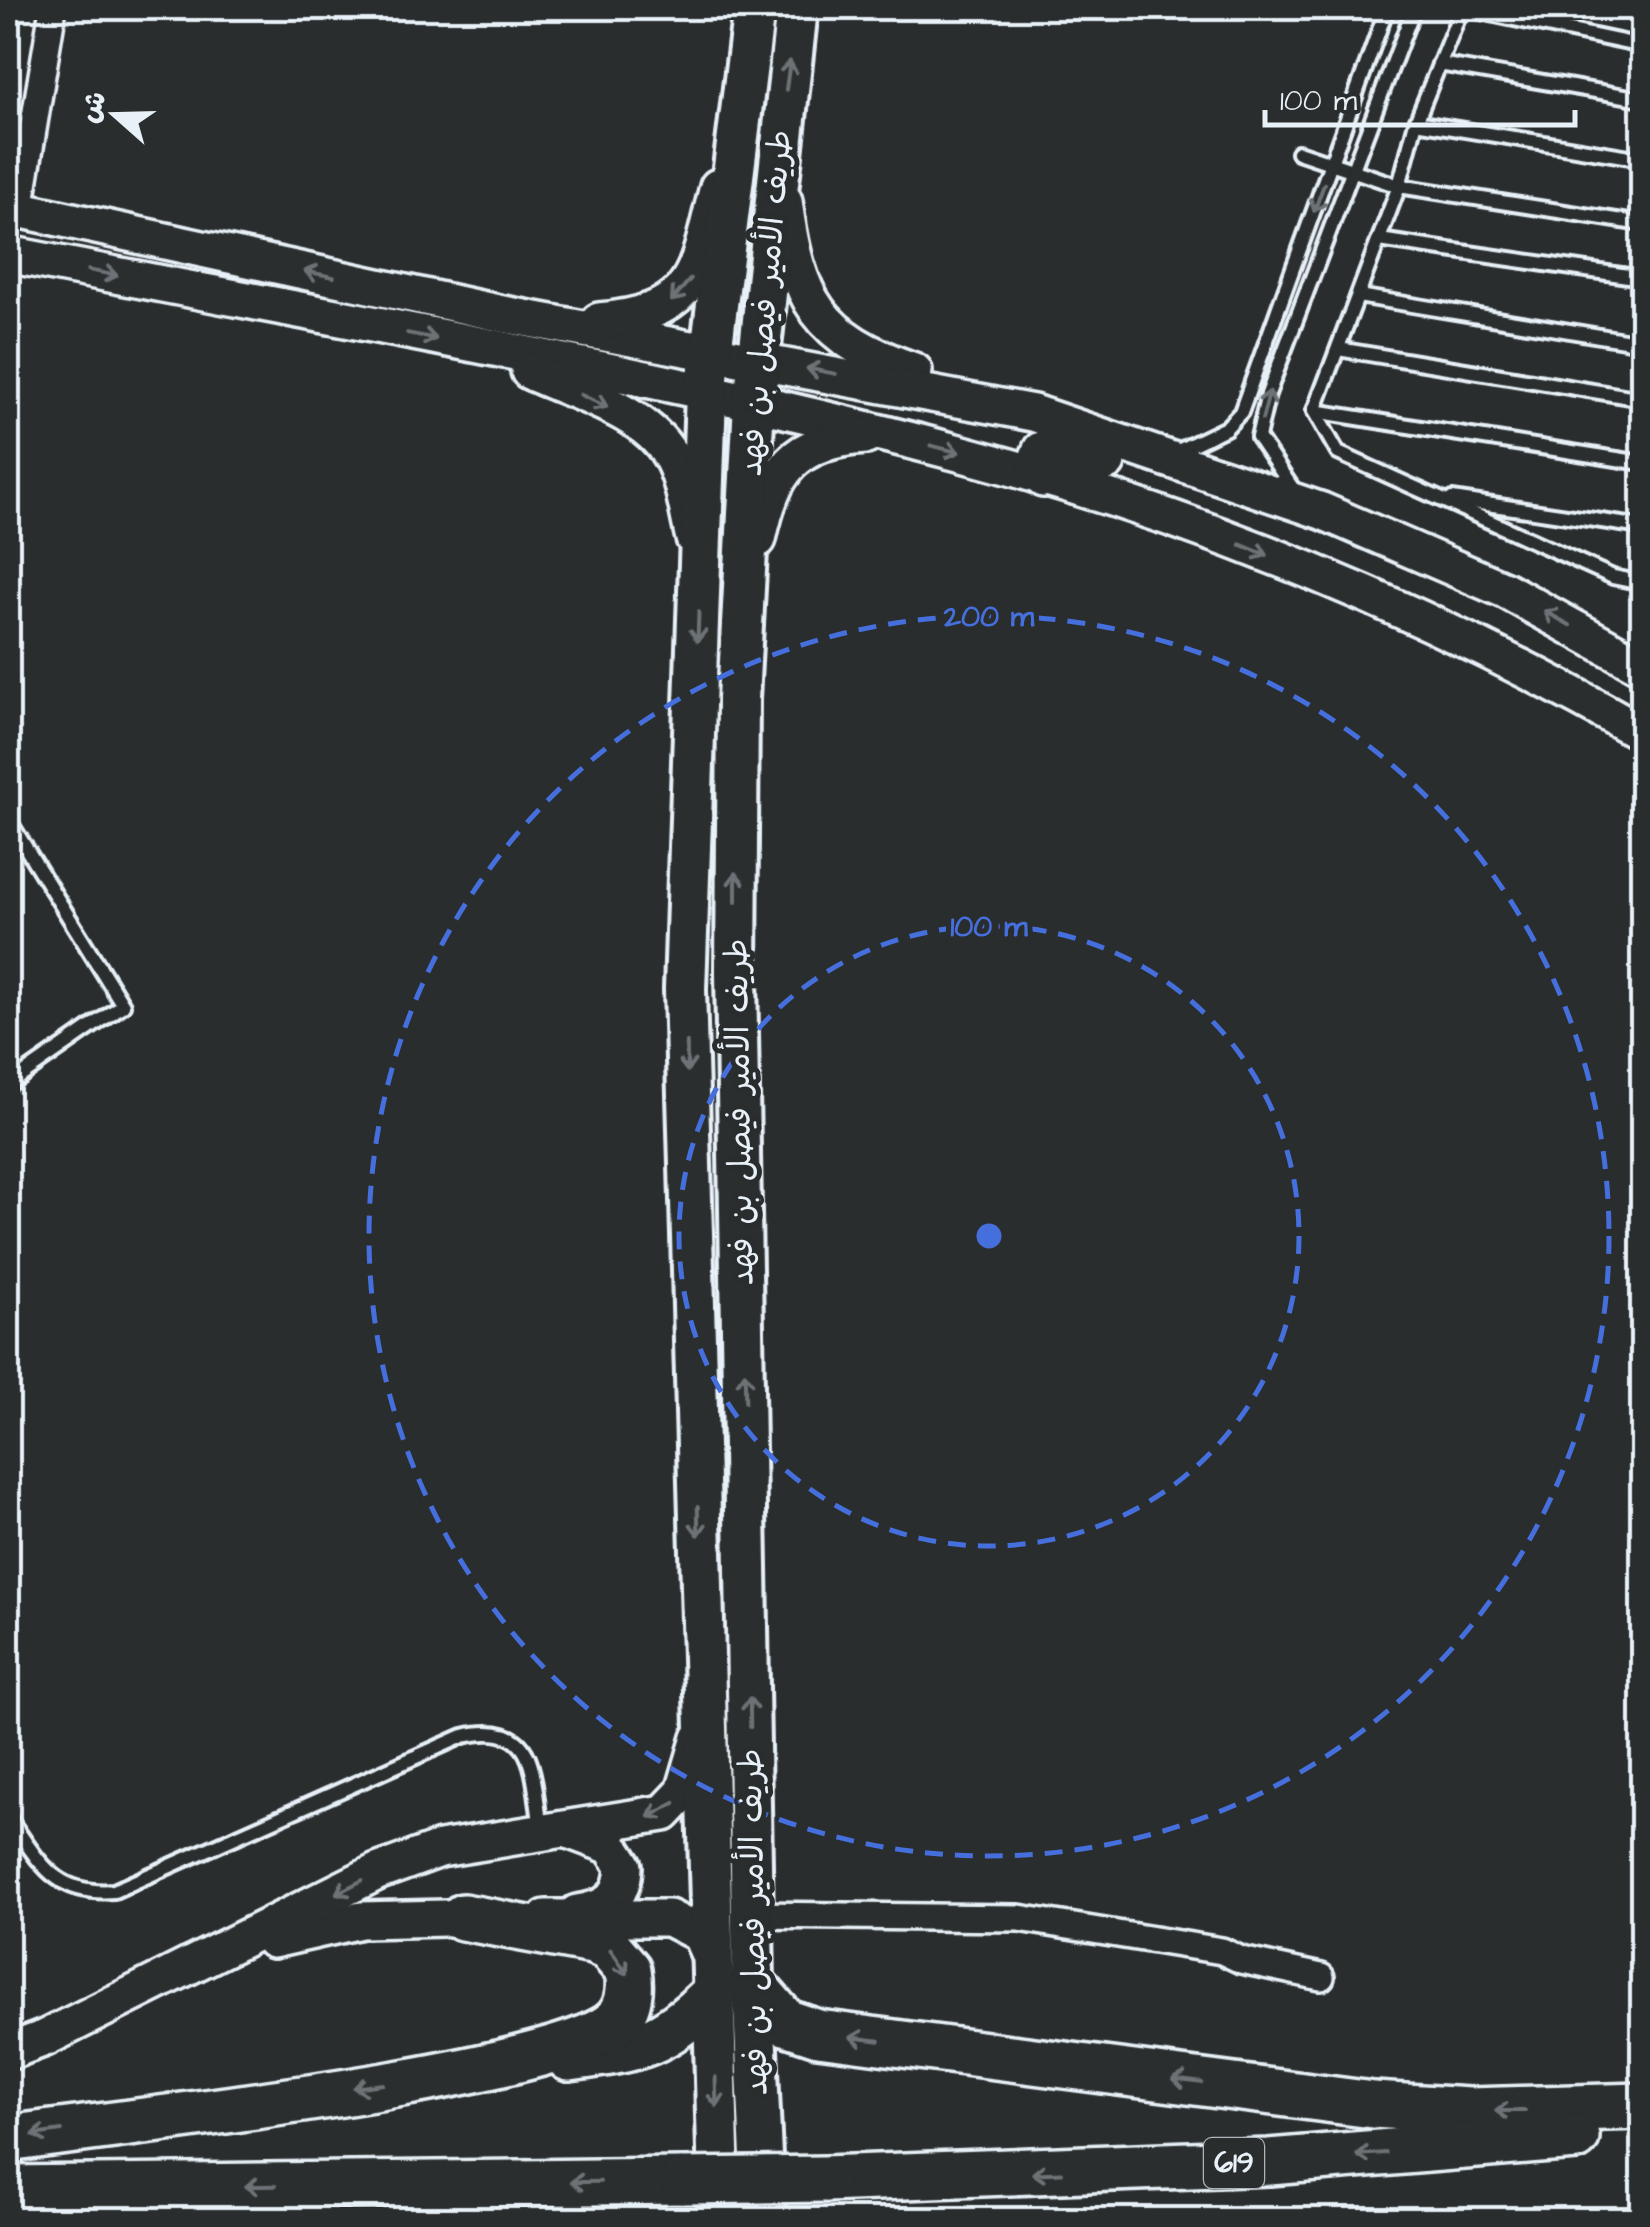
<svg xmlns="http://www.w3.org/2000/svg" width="1650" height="2227" font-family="'Architects Daughter','Playpen Sans Arabic',sans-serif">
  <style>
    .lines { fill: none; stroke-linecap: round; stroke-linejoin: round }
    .lane-casing { stroke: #e8f1f8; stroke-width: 20 }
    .street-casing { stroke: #e8f1f8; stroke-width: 32 }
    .secondary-casing { stroke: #e8f1f8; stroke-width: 42 }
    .primary-casing { stroke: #e8f1f8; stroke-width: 48 }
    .highway-casing { stroke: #e8f1f8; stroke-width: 52 }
    .lane { stroke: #2a2d2e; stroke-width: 12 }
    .street { stroke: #2a2d2e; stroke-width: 25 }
    .secondary { stroke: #2a2d2e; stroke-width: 35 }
    .primary { stroke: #2a2d2e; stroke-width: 40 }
    .highway { stroke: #2a2d2e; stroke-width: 45 }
    .highway-bridge-casing { stroke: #e8f1f8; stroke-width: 52; stroke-linecap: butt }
    .highway-bridge { stroke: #2a2d2e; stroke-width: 45 }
    .oneway { stroke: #6c7275 }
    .ring { fill: none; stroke: #466fde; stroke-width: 5; stroke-dasharray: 18 12 }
    .labels { text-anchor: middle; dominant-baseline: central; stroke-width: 10; stroke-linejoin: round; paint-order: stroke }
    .shield { fill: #2a2d2e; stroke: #afb6bb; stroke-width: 2.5 }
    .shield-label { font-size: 30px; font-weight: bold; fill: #e8f1f8 }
    .street-label { font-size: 32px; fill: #e8f1f8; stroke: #2a2d2e }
    .centre { fill: #466fde; stroke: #2a2d2e; stroke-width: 5 }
    .ring-label { font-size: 30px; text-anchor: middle; font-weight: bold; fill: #466fde; stroke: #2a2d2e; stroke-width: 10; stroke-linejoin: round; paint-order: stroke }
  </style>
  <rect width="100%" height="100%" fill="#2a2d2e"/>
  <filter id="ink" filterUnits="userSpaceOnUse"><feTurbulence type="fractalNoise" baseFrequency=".01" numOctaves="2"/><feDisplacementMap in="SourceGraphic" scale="20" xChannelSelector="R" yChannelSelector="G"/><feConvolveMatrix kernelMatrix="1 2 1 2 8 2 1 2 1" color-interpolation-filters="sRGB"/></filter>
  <g filter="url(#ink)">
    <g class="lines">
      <!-- lane casing -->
      <g class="lane-casing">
        <g id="lane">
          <polyline points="1462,8 1416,122 1399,186 1642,224"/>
          <polyline points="1462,8 1642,46"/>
          <polyline points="1439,64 1642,99"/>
          <polyline points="1416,122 1642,159"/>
          <polyline points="1298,152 1399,186 1314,411 1338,453 1613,577 1642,583"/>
          <polyline points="1379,240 1642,278"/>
          <polyline points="1358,296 1642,343"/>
          <polyline points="1338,349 1642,399"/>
          <polyline points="1314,411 1642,463"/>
          <polyline points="1172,454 1226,428 1241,412 1387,8"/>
          <polyline points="1295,492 1258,437 1268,394 1414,8"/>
          <polyline points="1452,499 1642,527"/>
          <polyline points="8,819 123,1005 8,1085"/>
          <path d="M 8,1817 C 39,1860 53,1896 114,1891 L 463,1736 C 538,1719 532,1773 541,1829"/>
        </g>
      </g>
      <!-- street casing -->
      <g class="street-casing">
        <g id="street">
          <polyline points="20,209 53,8"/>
          <polyline points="752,1915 1019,1918 1222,1951 1241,1960 1321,1977"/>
        </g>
      </g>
      <!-- secondary casing -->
      <g class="secondary-casing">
        <g id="secondary">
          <path d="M 784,201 C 797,301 818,338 914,371"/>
          <polyline points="8,207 503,314 1033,413 1322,511 1505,590 1642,666"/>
          <path d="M 8,254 C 325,317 646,370 959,453 C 1197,516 1430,611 1642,733"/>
          <path d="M 599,321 C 700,312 696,271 718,187"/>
          <path d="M 529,371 C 573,392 644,410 670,455 C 684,478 687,511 694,538"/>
          <polyline points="1043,479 1035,464 1041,450 1049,446 1107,462"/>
          <path d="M 758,539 C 773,470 793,441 866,436"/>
          <path d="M 571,1831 L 611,1846 L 624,1866 C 623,1898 607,1909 577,1913"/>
          <polyline points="546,1918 669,1918 700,1934 711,1959"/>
          <polyline points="273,1940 361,1920 489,1917"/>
          <polyline points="8,2052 45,2038 377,1872 440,1849 664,1813 684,1792 700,1738"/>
        </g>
      </g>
      <!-- primary casing -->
      <g class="primary-casing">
        <g id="primary">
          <polyline points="720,2220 685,989 706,393 754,8"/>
          <polyline points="764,2220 753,1985 736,972 738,699 754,403 797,8"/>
        </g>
      </g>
      <!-- highway casing -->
      <g class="highway-casing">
        <g id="highway">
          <polyline points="753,1985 785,2022 818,2033 1373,2105 1469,2111 1642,2106"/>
          <path d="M 569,2058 C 642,2048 659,2046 713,1995"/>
          <path d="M 8,2139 C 108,2124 565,2076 617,2020 C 630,2006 631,1988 628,1970 L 609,1948 L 593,1941 L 463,1917"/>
          <polyline points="825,2179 1269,2162 1576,2137"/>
          <polyline points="8,2189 683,2181"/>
        </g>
      </g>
      <!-- lane -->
      <use href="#lane" class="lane"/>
      <!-- street -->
      <use href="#street" class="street"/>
      <!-- secondary -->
      <use href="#secondary" class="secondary"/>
      <!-- primary -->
      <use href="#primary" class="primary"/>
      <!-- highway -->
      <use href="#highway" class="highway"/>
      <!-- highway-bridge casing -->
      <g class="highway-bridge-casing">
        <polyline id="highway-bridge" points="683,2181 825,2179"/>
      </g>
      <!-- highway-bridge -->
      <use href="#highway-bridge" class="highway-bridge"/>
    </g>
    <!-- one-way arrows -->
    <defs><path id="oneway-shaft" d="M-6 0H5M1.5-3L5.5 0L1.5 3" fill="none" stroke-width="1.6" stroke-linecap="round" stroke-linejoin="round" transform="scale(2.5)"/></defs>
    <g class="oneway">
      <use href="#oneway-shaft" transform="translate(788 75) rotate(-82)"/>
      <use href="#oneway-shaft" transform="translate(1319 198) rotate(110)"/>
      <use href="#oneway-shaft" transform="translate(103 273) rotate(11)"/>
      <use href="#oneway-shaft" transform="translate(319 274) rotate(-168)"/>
      <use href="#oneway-shaft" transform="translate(681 290) rotate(131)"/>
      <use href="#oneway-shaft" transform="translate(422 336) rotate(11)"/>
      <use href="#oneway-shaft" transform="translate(821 371) rotate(-169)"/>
      <use href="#oneway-shaft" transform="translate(594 401) rotate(25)"/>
      <use href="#oneway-shaft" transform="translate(1266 405) rotate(-75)"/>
      <use href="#oneway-shaft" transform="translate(945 449) rotate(14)"/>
      <use href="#oneway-shaft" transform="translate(1254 550) rotate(22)"/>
      <use href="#oneway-shaft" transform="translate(1557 618) rotate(-151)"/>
      <use href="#oneway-shaft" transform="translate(698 627) rotate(92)"/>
      <use href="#oneway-shaft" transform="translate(736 887) rotate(-90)"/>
      <use href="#oneway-shaft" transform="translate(687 1057) rotate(89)"/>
      <use href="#oneway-shaft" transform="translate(745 1387) rotate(-91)"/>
      <use href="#oneway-shaft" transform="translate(698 1521) rotate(89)"/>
      <use href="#oneway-shaft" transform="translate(750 1712) rotate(-91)"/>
      <use href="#oneway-shaft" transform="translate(662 1810) rotate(152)"/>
      <use href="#oneway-shaft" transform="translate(349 1887) rotate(153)"/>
      <use href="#oneway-shaft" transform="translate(619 1962) rotate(55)"/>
      <use href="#oneway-shaft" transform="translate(865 2039) rotate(-173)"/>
      <use href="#oneway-shaft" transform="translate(1187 2081) rotate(-173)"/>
      <use href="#oneway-shaft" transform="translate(368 2086) rotate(172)"/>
      <use href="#oneway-shaft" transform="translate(716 2092) rotate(88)"/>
      <use href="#oneway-shaft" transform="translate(1510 2111) rotate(180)"/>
      <use href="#oneway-shaft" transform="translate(47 2133) rotate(172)"/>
      <use href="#oneway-shaft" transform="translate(1371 2154) rotate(176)"/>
      <use href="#oneway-shaft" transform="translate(1047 2173) rotate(178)"/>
      <use href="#oneway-shaft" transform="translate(585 2182) rotate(179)"/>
      <use href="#oneway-shaft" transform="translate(260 2186) rotate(179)"/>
    </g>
  </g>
  <!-- distance rings -->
  <g class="ring">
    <circle cx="989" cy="1236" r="310"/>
    <circle cx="989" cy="1236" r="620"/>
  </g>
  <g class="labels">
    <!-- shield labels -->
    <rect class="shield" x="1204" y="2138" width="60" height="50" rx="8"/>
    <g class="shield-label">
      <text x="1234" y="2163">619</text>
    </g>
    <!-- street labels -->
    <g class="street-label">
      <text transform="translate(766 303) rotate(-85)">طريف الأمير فيصل بن فهد</text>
      <text transform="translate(740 1112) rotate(-91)">طريف الأمير فيصل بن فهد</text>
      <text transform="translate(754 1922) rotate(-91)">طريف الأمير فيصل بن فهد</text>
    </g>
  </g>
  <circle cx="989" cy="1236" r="15" class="centre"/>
  <g class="ring-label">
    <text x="989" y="626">200 m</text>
    <text x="989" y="936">100 m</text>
  </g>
  <!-- margin -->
  <rect width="1650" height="2227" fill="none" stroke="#2a2d2e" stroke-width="40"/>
  <rect x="20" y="20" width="1610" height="2187" fill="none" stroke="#e8f1f8" stroke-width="4" filter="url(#ink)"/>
  <!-- north arrow -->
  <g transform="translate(115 115) rotate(290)" stroke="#2a2d2e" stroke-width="8" paint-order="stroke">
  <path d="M0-8L18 38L0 25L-18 38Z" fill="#e8f1f8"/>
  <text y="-15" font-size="28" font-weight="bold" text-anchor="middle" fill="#e8f1f8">ش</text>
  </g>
  <!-- scale -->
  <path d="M1265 110v15h310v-15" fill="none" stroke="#e8f1f8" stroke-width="5"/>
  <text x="1280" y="110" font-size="30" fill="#e8f1f8" stroke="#2a2d2e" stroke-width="8" paint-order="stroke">100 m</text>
</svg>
